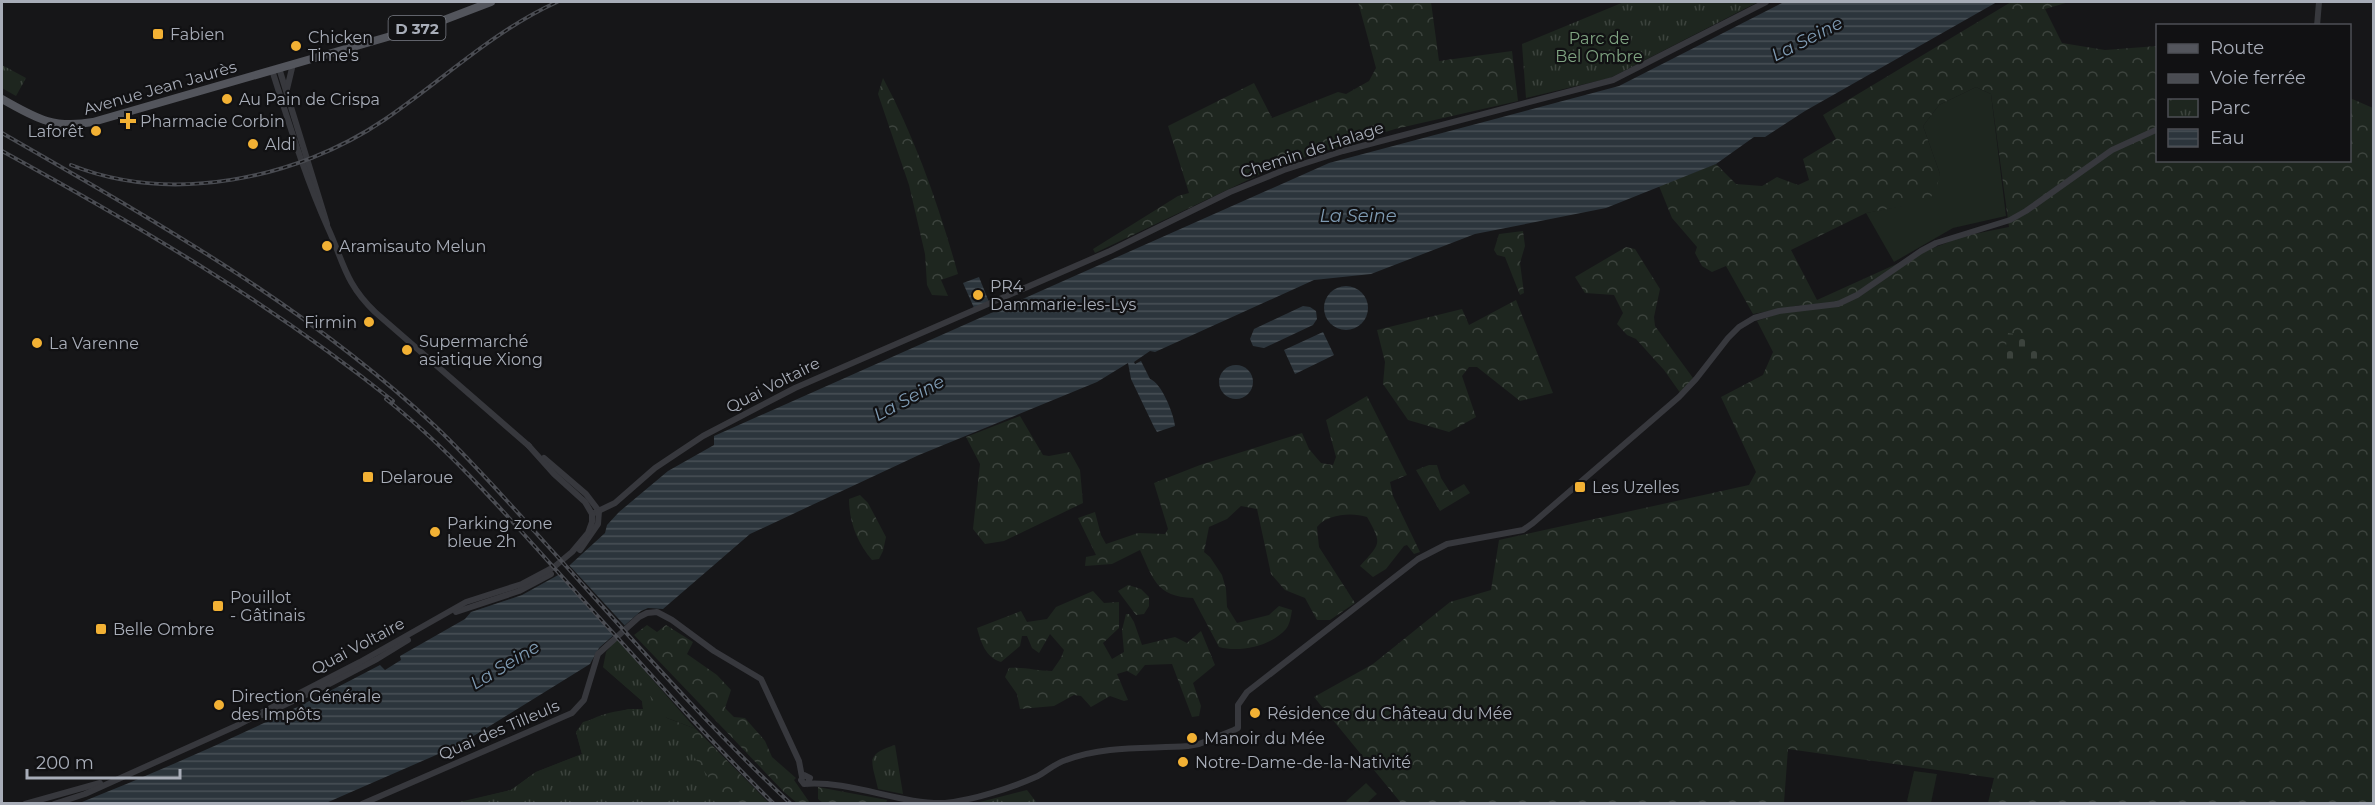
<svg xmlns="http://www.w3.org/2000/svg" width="2375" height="805" font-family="Montserrat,sans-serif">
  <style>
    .green { fill: #1e261f }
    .forest { fill: url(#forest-crowns); fill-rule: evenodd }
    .cemetery { fill: url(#cemetery-stones) }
    .park { fill: url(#park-tufts) }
    .water { fill: url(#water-rules) }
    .pier { fill: #161618 }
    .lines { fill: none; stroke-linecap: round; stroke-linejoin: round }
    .tertiary { stroke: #37383d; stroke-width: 6 }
    .primary { stroke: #53555c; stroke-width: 8 }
    .rail-casing { stroke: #4a4c52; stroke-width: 4 }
    .rail { stroke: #111113; stroke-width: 1.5; stroke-dasharray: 4.5; stroke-linecap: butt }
    .poi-dot { fill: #f2b134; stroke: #111113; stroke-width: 2 }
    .labels { text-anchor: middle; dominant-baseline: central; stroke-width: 4.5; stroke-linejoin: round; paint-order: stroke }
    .shield { fill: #111113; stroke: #7b7e86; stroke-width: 1.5 }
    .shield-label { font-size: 15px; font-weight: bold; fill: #a8adb8 }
    .poi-label { font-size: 16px; fill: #a8adb8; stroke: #111113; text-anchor: start }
    .park-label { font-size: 16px; fill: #7fa381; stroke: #111113 }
    .street-label { font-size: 16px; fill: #a8adb8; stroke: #111113 }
    .water-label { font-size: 18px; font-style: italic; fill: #7f9bb3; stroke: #111113 }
  </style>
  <defs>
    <pattern id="forest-crowns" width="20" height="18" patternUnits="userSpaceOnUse" patternTransform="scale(1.5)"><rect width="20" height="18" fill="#1e261f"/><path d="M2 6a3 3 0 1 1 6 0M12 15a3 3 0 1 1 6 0" fill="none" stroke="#3c433d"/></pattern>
    <pattern id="cemetery-stones" width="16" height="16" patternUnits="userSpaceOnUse" patternTransform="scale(1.5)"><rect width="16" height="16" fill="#1e261f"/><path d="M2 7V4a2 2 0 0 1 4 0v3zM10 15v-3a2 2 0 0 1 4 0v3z" fill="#3c433d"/></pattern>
    <pattern id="park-tufts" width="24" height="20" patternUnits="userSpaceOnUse" patternTransform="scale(1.5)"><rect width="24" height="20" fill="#1e261f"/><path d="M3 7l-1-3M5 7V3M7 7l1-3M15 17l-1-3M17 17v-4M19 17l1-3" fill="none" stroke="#3c433d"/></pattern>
    <pattern id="water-rules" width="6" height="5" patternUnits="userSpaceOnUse" patternTransform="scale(1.5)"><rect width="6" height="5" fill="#2c353c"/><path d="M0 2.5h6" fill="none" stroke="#485056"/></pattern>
  </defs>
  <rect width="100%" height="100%" fill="#161618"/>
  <!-- green -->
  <g class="green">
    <polygon points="1976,87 1991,94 2006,216 1953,228 1894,262 1866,213 1927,201 1940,174 1923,126 1939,105"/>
    <polygon points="617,639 622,645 696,729 643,709 642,701 603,667 606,652"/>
    <polygon points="1914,771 1937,774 1931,803 1910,803 1907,801"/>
    <polygon points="1366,783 1377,794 1367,803 1348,803 1346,801"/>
  </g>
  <!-- forest -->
  <g class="forest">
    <polygon points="1358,2 1431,2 1439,61 1512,51 1518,101 1395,129 1277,166 1095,253 1093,249 1178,196 1189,193 1168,126 1254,83 1272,118 1338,92 1346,94 1369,81 1376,68"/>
    <path d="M 2011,2 L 2069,2 L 2045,9 L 2062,43 L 2105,50 L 2157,46 L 2158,160 L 2350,160 L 2350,98 L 2373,108 L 2373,803 L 1988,803 L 1994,778 L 1788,749 L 1784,803 L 1401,803 L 1314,697 L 1373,664 L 1450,602 L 1491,590 L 1499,540 L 1749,485 L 1756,472 L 1721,397 L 1763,375 L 1773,352 L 1757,321 L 1801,305 L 1753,314 L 1726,266 L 1712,272 L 1702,266 L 1695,253 L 1697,247 L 1672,218 L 1659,186 L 1716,164 L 1736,184 L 1762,186 L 1777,177 L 1798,185 L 1809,180 L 1803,159 L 1836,139 L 1823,115 ZM 1976,87 L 1991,94 L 2009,227 L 1964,236 L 1923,252 L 1817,300 L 1791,250 L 1866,213 L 1927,202 L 1936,190 L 1940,174 L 1923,126 L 1939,105 Z"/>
    <path d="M 883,78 C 916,140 939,206 958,274 L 941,280 L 948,296 L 932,295 L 927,285 L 925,254 L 909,185 L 878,94 Z"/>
    <polygon points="1523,231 1525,246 1520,263 1524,293 1520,295 1505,257 1497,255 1494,250 1499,234"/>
    <polygon points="1626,247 1635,249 1660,289 1654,317 1655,326 1693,378 1681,394 1664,370 1636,339 1627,335 1617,324 1623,313 1614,295 1585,293 1575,277"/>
    <polygon points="1516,300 1553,393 1520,401 1477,367 1469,367 1462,376 1476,417 1449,432 1408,420 1383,384 1385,362 1377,330 1462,309 1469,325"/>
    <path d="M 1367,396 L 1407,475 L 1390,482 L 1393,496 L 1420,552 L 1414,554 L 1407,545 L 1404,546 L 1386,569 L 1373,577 L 1360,566 C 1380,543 1383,545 1367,517 C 1352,512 1327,514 1317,527 L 1319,547 L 1355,603 L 1330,620 L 1317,620 L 1305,598 L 1285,590 L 1271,574 L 1257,509 L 1241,506 L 1227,519 L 1209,527 L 1204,552 L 1210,557 L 1222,575 L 1226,589 L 1227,607 L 1237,623 L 1269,615 L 1279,606 L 1292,610 C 1291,616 1290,624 1286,629 C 1271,646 1240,653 1219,647 L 1193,598 C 1156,597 1153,578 1140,550 L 1112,564 L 1085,566 L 1086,557 L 1096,555 L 1078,518 L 1095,512 L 1101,535 L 1106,544 L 1138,533 L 1165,534 L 1168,529 L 1154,483 L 1200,465 L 1302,433 L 1309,449 L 1321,463 L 1333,465 L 1336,457 L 1326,420 Z"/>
    <polygon points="1020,416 1043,455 1049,456 1070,452 1080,470 1083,503 1004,541 985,544 973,529 980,464 966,437"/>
    <polygon points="1429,465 1437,465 1441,478 1450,492 1464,484 1470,493 1440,511 1416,470"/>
    <path d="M 860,495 L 868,503 L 886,537 L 883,551 L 879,559 L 872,560 C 857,543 849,521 849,499 Z"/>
    <polygon points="1128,585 1141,589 1149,597 1149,606 1144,614 1136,615 1118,591"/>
    <path d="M 1093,591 L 1104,603 L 1119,602 L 1119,628 L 1103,643 L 1112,659 L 1124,652 L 1122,630 L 1126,614 L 1129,614 L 1134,622 L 1142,645 L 1175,637 L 1187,643 L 1201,631 L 1215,665 L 1193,683 L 1201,706 L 1199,716 L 1192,717 L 1172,664 L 1145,665 L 1136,676 L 1127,671 L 1117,674 L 1128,700 L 1124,701 L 1110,696 L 1091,707 L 1081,696 L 1074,695 L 1054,706 L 1020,709 L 1017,694 L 1005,677 L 1009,668 C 1024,667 1037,671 1052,671 L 1061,658 L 1064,650 L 1050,634 L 1039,653 L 1032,648 L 1027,636 L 1022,636 L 1020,646 L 1001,662 C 985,657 981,642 977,628 L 1021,611 L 1027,622 L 1047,619 L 1056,607 Z"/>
    <polygon points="647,625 657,632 666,625 693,642 687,654 717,675 731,690 725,708 734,717 745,718 765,741 772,757 796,778 794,780 810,803 797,803 784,792 634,635"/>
    <polygon points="628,709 643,709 696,729 769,803 454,804 511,790 536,772 582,754 576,732 583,722"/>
    <polygon points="818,787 887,800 886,803 823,803 818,799"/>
  </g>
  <!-- cemetery -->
  <polygon class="cemetery" points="2008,333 2041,338 2036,365 2004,359"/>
  <!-- park -->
  <g class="park">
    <polygon points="1624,2 1758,2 1610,78 1526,98 1522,44"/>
    <polygon points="2,65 26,78 16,96 2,88"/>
    <path d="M 619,652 L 727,803 L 455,803 L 511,790 L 536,772 L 582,754 L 576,732 C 589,714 621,709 643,709 L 642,701 L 603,667 Z"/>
    <path d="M 895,745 L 903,794 L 878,789 C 872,761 864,755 895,745 Z"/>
    <polygon points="1027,790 1037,803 976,803"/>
  </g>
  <!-- water -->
  <g class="water">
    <path d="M 1784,2 L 1997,2 L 1805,111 L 1765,137 L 1754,137 L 1716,164 L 1606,208 L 1475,234 L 1371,274 L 1314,280 L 1155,352 L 1150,351 L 1134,362 L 1135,364 L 1141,361 L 1150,379 C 1161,382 1174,414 1175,426 L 1157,432 L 1154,427 L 1131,379 L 1128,363 L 1097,382 L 919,455 L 750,534 L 663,609 L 648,608 L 641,611 L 599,648 L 590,664 L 459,745 L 326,803 L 77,804 C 180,763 282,717 380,665 L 385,670 L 401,660 L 400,656 L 465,619 L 471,612 L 522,595 L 560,574 L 605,533 L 607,525 L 619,512 L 668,471 L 714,445 L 714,436 L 1329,163 L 1619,86 Z"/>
    <polygon points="979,277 989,302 974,308 963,283"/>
    <circle cx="1346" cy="308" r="22"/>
    <polygon points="1303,306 1310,307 1316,311 1317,319 1313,325 1264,348 1253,346 1250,339 1254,329"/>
    <polygon points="1323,332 1334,355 1295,374 1284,350"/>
    <circle cx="1236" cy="382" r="17"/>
  </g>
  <!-- pier -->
  <polygon class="pier" points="568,564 626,627 616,637 557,572"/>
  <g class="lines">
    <!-- tertiary -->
    <g class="tertiary">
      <polyline points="2317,26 2319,2"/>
      <polyline points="279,68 327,224"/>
      <path d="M 272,70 C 289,123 305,177 328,228 C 344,263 345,283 375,312 L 529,446"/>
      <polyline points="287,89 293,64"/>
      <polyline points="544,458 586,494 599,511"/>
      <polyline points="592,514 615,503 655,468 703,436 795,388 1110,251 1230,192 1284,170 1343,151 1613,80 1766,2"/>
      <polyline points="580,550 598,524 599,511"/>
      <polyline points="456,612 519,591 551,574"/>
      <polyline points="263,715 329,684 377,659 408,640"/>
      <path d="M 807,784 L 810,778 L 804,775 L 801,780 L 804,784 C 850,780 902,805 945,803 C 974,800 1011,788 1038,776 C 1047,771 1056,763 1066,760 C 1105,745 1148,749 1188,746 L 1199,744 L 1234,730 L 1238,728 L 1238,705 L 1247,692 L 1418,559 L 1447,544 L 1523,530 L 1533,523 L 1679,397 L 1696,379 L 1728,338 L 1739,327 L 1754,318 L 1779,311 L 1838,304 L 1857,295 L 1921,251 L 1936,243 L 2010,220 L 2026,211 L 2112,150 L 2158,129"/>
      <polyline points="25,804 100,783"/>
      <polyline points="54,804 85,794 236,726 360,662 466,602 522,584 554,567 572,552 588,533 592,522 592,514 585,502 554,474 528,445"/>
      <polyline points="362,804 572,713 584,700 598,654 639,617 647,613 657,612 672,620 714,651 761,679 799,761 802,777"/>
    </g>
    <!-- primary -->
    <path class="primary" d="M 2,99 C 36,118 52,129 93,122 L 436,23 L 491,2"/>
    <!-- rail casing -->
    <g class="rail-casing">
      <g id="rail">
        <path d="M 2,133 C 153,220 307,306 435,426 C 474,463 510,504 546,544 C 626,632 704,723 791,804"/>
        <path d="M 2,151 C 137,225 272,304 393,401"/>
        <path d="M 71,165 C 171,205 297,179 384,120 C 443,80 493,31 557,2"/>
        <path d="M 386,399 C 445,446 496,503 547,560 C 622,642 695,726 774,804"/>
      </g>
    </g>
    <!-- rail -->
    <use href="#rail" class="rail"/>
  </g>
  <!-- markers -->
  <g class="poi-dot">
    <rect x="152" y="28" width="12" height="12" rx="3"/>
    <circle cx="296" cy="46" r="6"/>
    <circle cx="227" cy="99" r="6"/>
    <path d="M125 112h6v6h6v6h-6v6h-6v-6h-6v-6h6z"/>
    <circle cx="96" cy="131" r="6"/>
    <circle cx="253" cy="144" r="6"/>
    <circle cx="327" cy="246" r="6"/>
    <circle cx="978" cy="295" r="6"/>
    <circle cx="369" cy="322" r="6"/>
    <circle cx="37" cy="343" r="6"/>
    <circle cx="407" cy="350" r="6"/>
    <rect x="362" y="471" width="12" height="12" rx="3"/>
    <rect x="1574" y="481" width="12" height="12" rx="3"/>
    <circle cx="435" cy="532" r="6"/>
    <rect x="212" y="600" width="12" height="12" rx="3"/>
    <rect x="95" y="623" width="12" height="12" rx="3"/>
    <circle cx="219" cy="705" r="6"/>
    <circle cx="1255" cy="713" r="6"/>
    <circle cx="1192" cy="738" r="6"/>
    <circle cx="1183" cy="762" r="6"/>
  </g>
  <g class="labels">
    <!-- shield labels -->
    <rect class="shield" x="388.5" y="16" width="57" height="24" rx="4.5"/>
    <g class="shield-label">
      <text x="417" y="28">D 372</text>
    </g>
    <!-- poi labels -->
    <g class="poi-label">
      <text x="170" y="34">Fabien</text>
      <text x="308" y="37">Chicken<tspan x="308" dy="18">Time's</tspan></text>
      <text x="239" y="99">Au Pain de Crispa</text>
      <text x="140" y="121">Pharmacie Corbin</text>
      <text x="84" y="131" text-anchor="end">Laforêt</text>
      <text x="265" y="144">Aldi</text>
      <text x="339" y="246">Aramisauto Melun</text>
      <text x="990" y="286">PR4<tspan x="990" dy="18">Dammarie-les-Lys</tspan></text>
      <text x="357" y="322" text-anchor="end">Firmin</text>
      <text x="419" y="341">Supermarché<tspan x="419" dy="18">asiatique Xiong</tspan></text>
      <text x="49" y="343">La Varenne</text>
      <text x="380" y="477">Delaroue</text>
      <text x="1592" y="487">Les Uzelles</text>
      <text x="447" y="523">Parking zone<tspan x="447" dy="18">bleue 2h</tspan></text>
      <text x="230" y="597">Pouillot<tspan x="230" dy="18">- Gâtinais</tspan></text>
      <text x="113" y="629">Belle Ombre</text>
      <text x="231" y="696">Direction Générale<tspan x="231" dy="18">des Impôts</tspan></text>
      <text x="1267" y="713">Résidence du Château du Mée</text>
      <text x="1204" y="738">Manoir du Mée</text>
      <text x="1195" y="762">Notre-Dame-de-la-Nativité</text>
    </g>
    <!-- park labels -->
    <g class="park-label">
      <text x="1599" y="38">Parc de<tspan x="1599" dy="18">Bel Ombre</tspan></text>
    </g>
    <!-- street labels -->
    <g class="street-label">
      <text transform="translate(160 88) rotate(-16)">Avenue Jean Jaurès</text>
      <text transform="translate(1312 150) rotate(-18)">Chemin de Halage</text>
      <text transform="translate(773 385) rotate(-27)">Quai Voltaire</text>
      <text transform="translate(358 646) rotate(-28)">Quai Voltaire</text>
      <text transform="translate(499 730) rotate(-23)">Quai des Tilleuls</text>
    </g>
    <!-- water labels -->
    <g class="water-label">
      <text transform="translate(1807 39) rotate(-27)">La Seine</text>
      <text x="1358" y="216">La Seine</text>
      <text transform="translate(909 398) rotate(-28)">La Seine</text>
      <text transform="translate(505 665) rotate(-31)">La Seine</text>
    </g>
  </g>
  <!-- border -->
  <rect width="2375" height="805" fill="none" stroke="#a8adb8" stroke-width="6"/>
  <!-- legend -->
  <rect x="2156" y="24" width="195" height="138" fill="#111113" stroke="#4d4f55" stroke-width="1.5"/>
  <rect x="2168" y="44" width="30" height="9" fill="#53555c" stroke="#4d4f55" stroke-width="1.5"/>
  <text x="2210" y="54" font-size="18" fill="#a8adb8">Route</text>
  <rect x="2168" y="74" width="30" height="9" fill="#4a4c52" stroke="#4d4f55" stroke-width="1.5"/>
  <text x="2210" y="84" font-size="18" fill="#a8adb8">Voie ferrée</text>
  <rect x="2168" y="99" width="30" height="18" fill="url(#park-tufts)" stroke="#4d4f55" stroke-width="1.5"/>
  <text x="2210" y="114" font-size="18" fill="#a8adb8">Parc</text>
  <rect x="2168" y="129" width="30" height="18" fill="url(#water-rules)" stroke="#4d4f55" stroke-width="1.5"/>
  <text x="2210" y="144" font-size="18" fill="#a8adb8">Eau</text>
  <!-- scale -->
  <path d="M27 769v9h153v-9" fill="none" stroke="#a8adb8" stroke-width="3"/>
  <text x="36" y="769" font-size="18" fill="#a8adb8" stroke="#111113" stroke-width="4.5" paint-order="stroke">200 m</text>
</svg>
